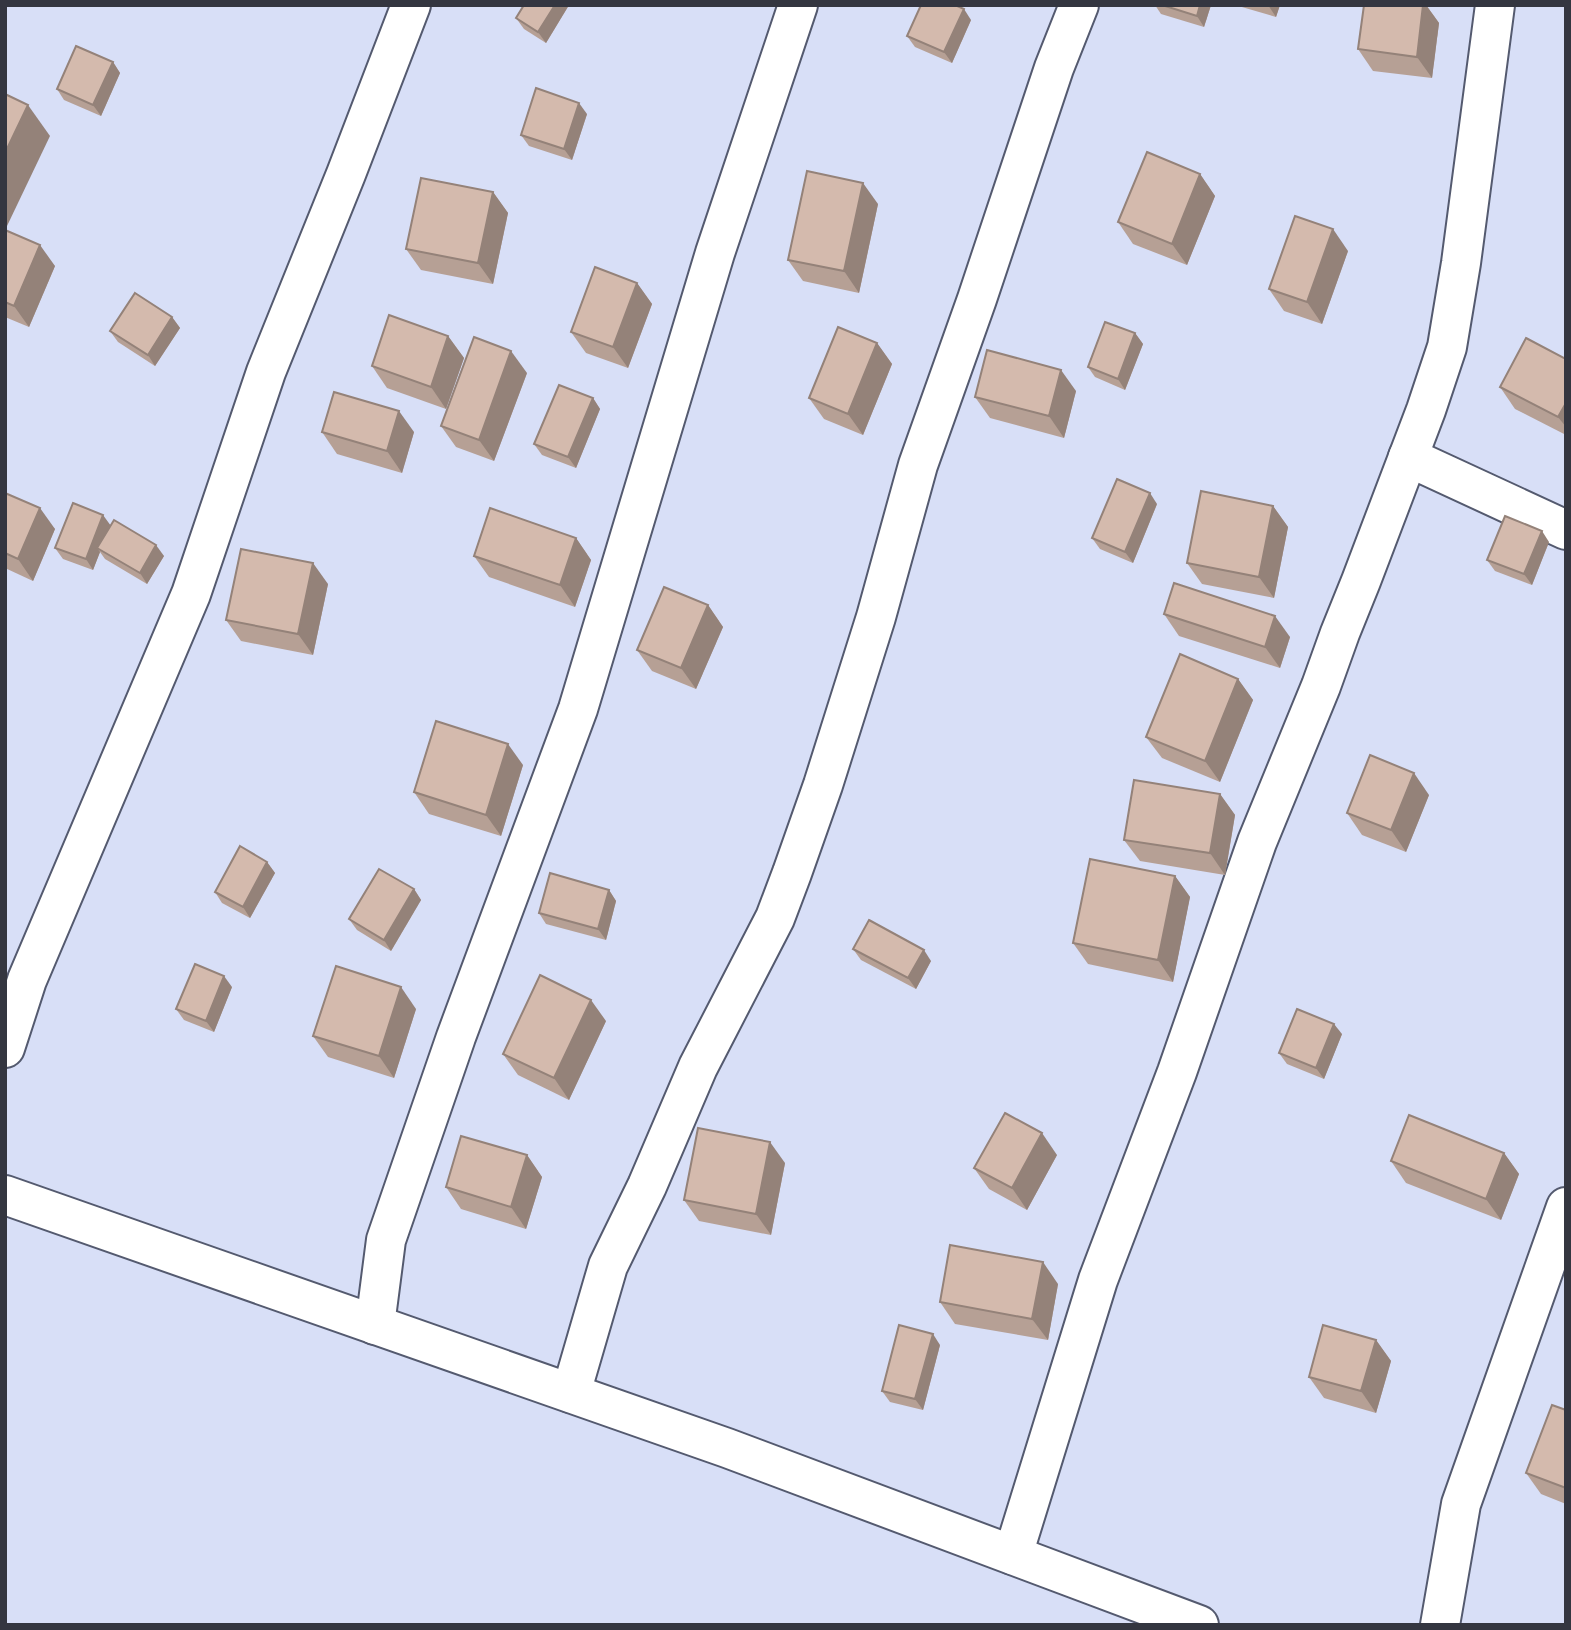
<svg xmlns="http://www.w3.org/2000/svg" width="1571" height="1630" font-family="Ubuntu,sans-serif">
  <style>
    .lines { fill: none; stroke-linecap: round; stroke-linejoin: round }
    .minor-casing { stroke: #545a6f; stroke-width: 42 }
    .secondary-casing { stroke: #545a6f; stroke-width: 42 }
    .minor { stroke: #fff; stroke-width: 38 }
    .secondary { stroke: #fff; stroke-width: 38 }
    .wall { fill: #b6a095 }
    .shaded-wall { fill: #948279 }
    .building { fill: #d4baad; stroke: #948279; stroke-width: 2 }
  </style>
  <rect width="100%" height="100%" fill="#d8dff7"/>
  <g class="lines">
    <!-- minor casing -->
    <g class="minor-casing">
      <g id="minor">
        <polyline points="1408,457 1566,530"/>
        <polyline points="5,1048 27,980 191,594 266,372 346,174 411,5"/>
        <polyline points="375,1325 386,1240 456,1037 578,709 715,253 798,5"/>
        <polyline points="571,1393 608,1266 647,1186 698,1067 775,918 792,873 823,785 876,617 918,465 977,299 1054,68 1079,5"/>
        <polyline points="1013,1555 1098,1280 1177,1072 1257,842 1321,686 1340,633 1361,581 1426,410 1447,347 1461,263 1495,5"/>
        <polyline points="1440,1625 1461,1504 1566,1207"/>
      </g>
    </g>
    <!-- secondary casing -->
    <g class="secondary-casing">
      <polyline id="secondary" points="5,1195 727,1448 1199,1625"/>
    </g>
    <!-- minor -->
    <use href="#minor" class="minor"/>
    <!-- secondary -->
    <use href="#secondary" class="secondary"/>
  </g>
  <!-- wall -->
  <g class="wall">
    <polygon points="524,5 569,5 546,43 524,29 516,18"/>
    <polygon points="1155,5 1211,5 1204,27 1161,14"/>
    <polygon points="1235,5 1280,5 1276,17"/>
    <polygon points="1364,5 1426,5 1439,23 1432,78 1373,71 1358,49"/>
    <polygon points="971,20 952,63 915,47 907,36"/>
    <polygon points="113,62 120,73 101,116 64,100 57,89"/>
    <polygon points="587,114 572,160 529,146 521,135"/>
    <polygon points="1200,174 1215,196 1187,265 1133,244 1118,222"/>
    <polygon points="493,192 508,213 493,284 421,270 406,249"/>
    <polygon points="878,204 859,293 803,281 788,260"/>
    <polygon points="5,230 55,266 29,327 5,317"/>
    <polygon points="1348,251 1322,324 1284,311 1269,289"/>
    <polygon points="637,283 652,304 628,368 586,353 571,332"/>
    <polygon points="172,317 180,328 155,366 118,342 110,331"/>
    <polygon points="1135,333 1143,344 1125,390 1095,377 1088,367"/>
    <polygon points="448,336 464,358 446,409 387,388 372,366"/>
    <polygon points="877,343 892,364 863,435 824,419 809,398"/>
    <polygon points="1566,359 1566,435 1515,409 1500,387"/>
    <polygon points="527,373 494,461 456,447 441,426"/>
    <polygon points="1076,391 1064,438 990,418 975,397"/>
    <polygon points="593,398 600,409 576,468 542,455 534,444"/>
    <polygon points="322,432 414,432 402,473 337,454"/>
    <polygon points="5,493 55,529 33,581 5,568"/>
    <polygon points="1157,504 1133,563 1100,549 1092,538"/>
    <polygon points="1273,506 1288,527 1274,598 1202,584 1187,563"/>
    <polygon points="111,525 164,556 147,584 105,559 100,552 93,570 63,559 55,548"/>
    <polygon points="576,538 591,560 575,607 489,577 474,556"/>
    <polygon points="1549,542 1532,585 1495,571 1487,560"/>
    <polygon points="328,584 313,655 241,641 226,620"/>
    <polygon points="708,605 723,627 696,689 652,671 637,650"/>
    <polygon points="1164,614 1290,637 1280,668 1179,636"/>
    <polygon points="1238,679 1253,700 1220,782 1162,758 1146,737"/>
    <polygon points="523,765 501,836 429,814 414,792"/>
    <polygon points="1220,794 1235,815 1225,875 1140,861 1124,840"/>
    <polygon points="1429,795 1406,852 1362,835 1347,813"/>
    <polygon points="267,862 275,873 250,918 222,903 215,892"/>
    <polygon points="1175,876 1190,897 1173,982 1088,964 1073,943"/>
    <polygon points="414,889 421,900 391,951 357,930 349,919"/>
    <polygon points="609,890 616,901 606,940 546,924 539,913"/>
    <polygon points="853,949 931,961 916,989 861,960"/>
    <polygon points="232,987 214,1032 184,1020 176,1009"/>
    <polygon points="416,1009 394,1078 328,1057 313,1036"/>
    <polygon points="606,1021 569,1100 518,1075 503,1054"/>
    <polygon points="1342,1034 1324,1079 1287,1064 1279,1053"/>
    <polygon points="1504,1153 1519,1174 1501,1220 1406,1183 1391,1161"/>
    <polygon points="527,1155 542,1177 526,1229 461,1209 446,1187"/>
    <polygon points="1057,1155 1027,1210 989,1189 974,1168"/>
    <polygon points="785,1163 771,1235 699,1221 684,1200"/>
    <polygon points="1058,1284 1048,1340 955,1324 940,1302"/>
    <polygon points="1376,1340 1391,1361 1376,1413 1324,1398 1309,1377"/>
    <polygon points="940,1345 923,1410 890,1402 882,1391"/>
    <polygon points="1566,1410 1566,1504 1541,1494 1526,1473"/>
  </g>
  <!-- shaded-wall -->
  <g class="shaded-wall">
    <polygon points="555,5 569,5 546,43 538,32"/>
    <polygon points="1200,5 1211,5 1204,27 1197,16"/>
    <polygon points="1268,5 1280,5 1276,17"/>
    <polygon points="1423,5 1426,5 1439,23 1432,78 1417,57"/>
    <polygon points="964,9 971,20 952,63 944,52"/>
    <polygon points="113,62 120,73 101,116 93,105"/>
    <polygon points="579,103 587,114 572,160 564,149"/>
    <polygon points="28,105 50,136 7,226 5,223 5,153"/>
    <polygon points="1200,174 1215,196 1187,265 1172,244"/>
    <polygon points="863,183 878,204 859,293 844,271"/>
    <polygon points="493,192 508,213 493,284 478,263"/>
    <polygon points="1333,229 1348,251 1322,324 1307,302"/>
    <polygon points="40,245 55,266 29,327 14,306"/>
    <polygon points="637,283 652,304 628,368 613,347"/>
    <polygon points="172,317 180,328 155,366 148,355"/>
    <polygon points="1135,333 1143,344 1125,390 1118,379"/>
    <polygon points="448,336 464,358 446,409 431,387"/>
    <polygon points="877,343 892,364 863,435 848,414"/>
    <polygon points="511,351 527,373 494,461 479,440"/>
    <polygon points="1061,370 1076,391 1064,438 1049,416"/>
    <polygon points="593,398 600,409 576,468 568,457"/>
    <polygon points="1566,403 1566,427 1558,417"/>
    <polygon points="399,411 414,432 402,473 387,451"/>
    <polygon points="1150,493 1157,504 1133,563 1125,552"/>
    <polygon points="1273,506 1288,527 1274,598 1259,577"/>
    <polygon points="40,508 55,529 33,581 18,559"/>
    <polygon points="103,515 111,526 97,548 100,552 93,570 86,559"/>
    <polygon points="1542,531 1549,542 1532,585 1524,574"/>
    <polygon points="576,538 591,560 575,607 560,585"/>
    <polygon points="156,545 164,556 147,584 140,573"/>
    <polygon points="313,563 328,584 313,655 298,634"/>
    <polygon points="708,605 723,627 696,689 681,668"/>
    <polygon points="1275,616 1290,637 1280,668 1265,647"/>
    <polygon points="1238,679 1253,700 1220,782 1205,761"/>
    <polygon points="508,744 523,765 501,836 486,815"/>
    <polygon points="1414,773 1429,795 1406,852 1391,830"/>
    <polygon points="1220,794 1235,815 1225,875 1210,853"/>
    <polygon points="267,862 275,873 250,918 243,907"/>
    <polygon points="1175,876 1190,897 1173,982 1158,960"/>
    <polygon points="414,889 421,900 391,951 384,940"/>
    <polygon points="609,890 616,901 606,940 598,929"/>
    <polygon points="924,950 931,961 916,989 908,978"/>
    <polygon points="224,976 232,987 214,1032 206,1021"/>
    <polygon points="401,987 416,1009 394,1078 379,1056"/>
    <polygon points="591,1000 606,1021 569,1100 554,1078"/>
    <polygon points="1334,1024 1342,1034 1324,1079 1316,1068"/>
    <polygon points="1042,1133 1057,1155 1027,1210 1012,1188"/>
    <polygon points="770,1142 785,1163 771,1235 756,1214"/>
    <polygon points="1504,1153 1519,1174 1501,1220 1486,1199"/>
    <polygon points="527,1155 542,1177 526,1229 511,1207"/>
    <polygon points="1043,1262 1058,1284 1048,1340 1032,1319"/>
    <polygon points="933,1334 940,1345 923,1410 915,1399"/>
    <polygon points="1376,1340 1391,1361 1376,1413 1361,1391"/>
  </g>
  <!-- building -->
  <g class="building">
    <polygon points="524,5 555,5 538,32 516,18"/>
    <polygon points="921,5 955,5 964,9 944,52 907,36"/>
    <polygon points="1162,5 1200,5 1197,16"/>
    <polygon points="1364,5 1423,5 1417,57 1358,49"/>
    <polygon points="76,46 113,62 93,105 57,89"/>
    <polygon points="536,88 579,103 564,149 521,135"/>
    <polygon points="5,94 28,105 5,153"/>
    <polygon points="1147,152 1200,174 1172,244 1118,222"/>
    <polygon points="807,171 863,183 844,271 788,260"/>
    <polygon points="421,178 493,192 478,263 406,249"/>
    <polygon points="1295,216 1333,229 1307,302 1269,289"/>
    <polygon points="5,230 40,245 14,306 5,302"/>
    <polygon points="595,267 637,283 613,347 571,332"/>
    <polygon points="135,293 172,317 148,355 110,331"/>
    <polygon points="389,315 448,336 431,387 372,366"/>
    <polygon points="1105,322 1135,333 1118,379 1088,367"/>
    <polygon points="838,327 877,343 848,414 809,398"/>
    <polygon points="474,337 511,351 479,440 441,426"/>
    <polygon points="1526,338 1566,359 1566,403 1558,417 1500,387"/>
    <polygon points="987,350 1061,370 1049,416 975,397"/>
    <polygon points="559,385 593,398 568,457 534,444"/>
    <polygon points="334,392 399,411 387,451 322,432"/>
    <polygon points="1117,479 1150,493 1125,552 1092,538"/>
    <polygon points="1201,491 1273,506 1259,577 1187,563"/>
    <polygon points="5,493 40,508 18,559 5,553"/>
    <polygon points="73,503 103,515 86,559 55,548"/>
    <polygon points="490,508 576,538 560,585 474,556"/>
    <polygon points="1505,516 1542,531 1524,574 1487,560"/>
    <polygon points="114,520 156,545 140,573 97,548"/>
    <polygon points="241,549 313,563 298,634 226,620"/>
    <polygon points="1174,583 1275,616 1265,647 1164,614"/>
    <polygon points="664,587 708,605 681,668 637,650"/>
    <polygon points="1180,654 1238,679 1205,761 1146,737"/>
    <polygon points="436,721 508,744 486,815 414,792"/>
    <polygon points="1370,755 1414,773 1391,830 1347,813"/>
    <polygon points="1134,780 1220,794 1210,853 1124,840"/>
    <polygon points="240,846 267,862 243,907 215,892"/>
    <polygon points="1090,859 1175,876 1158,960 1073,943"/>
    <polygon points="379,869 414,889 384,940 349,919"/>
    <polygon points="550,873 609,890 598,929 539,913"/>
    <polygon points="869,920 924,950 908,978 853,949"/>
    <polygon points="195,964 224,976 206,1021 176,1009"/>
    <polygon points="336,966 401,987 379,1056 313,1036"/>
    <polygon points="540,975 591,1000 554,1078 503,1054"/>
    <polygon points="1297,1009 1334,1024 1316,1068 1279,1053"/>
    <polygon points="1005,1113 1042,1133 1012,1188 974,1168"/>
    <polygon points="1409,1115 1504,1153 1486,1199 1391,1161"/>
    <polygon points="698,1128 770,1142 756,1214 684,1200"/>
    <polygon points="461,1136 527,1155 511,1207 446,1187"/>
    <polygon points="950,1245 1043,1262 1032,1319 940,1302"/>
    <polygon points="899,1325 933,1334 915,1399 882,1391"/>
    <polygon points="1323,1325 1376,1340 1361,1391 1309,1377"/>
    <polygon points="1552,1405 1566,1410 1566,1488 1526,1473"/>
  </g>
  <!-- border -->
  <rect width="1571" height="1630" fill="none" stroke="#343640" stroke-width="14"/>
</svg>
